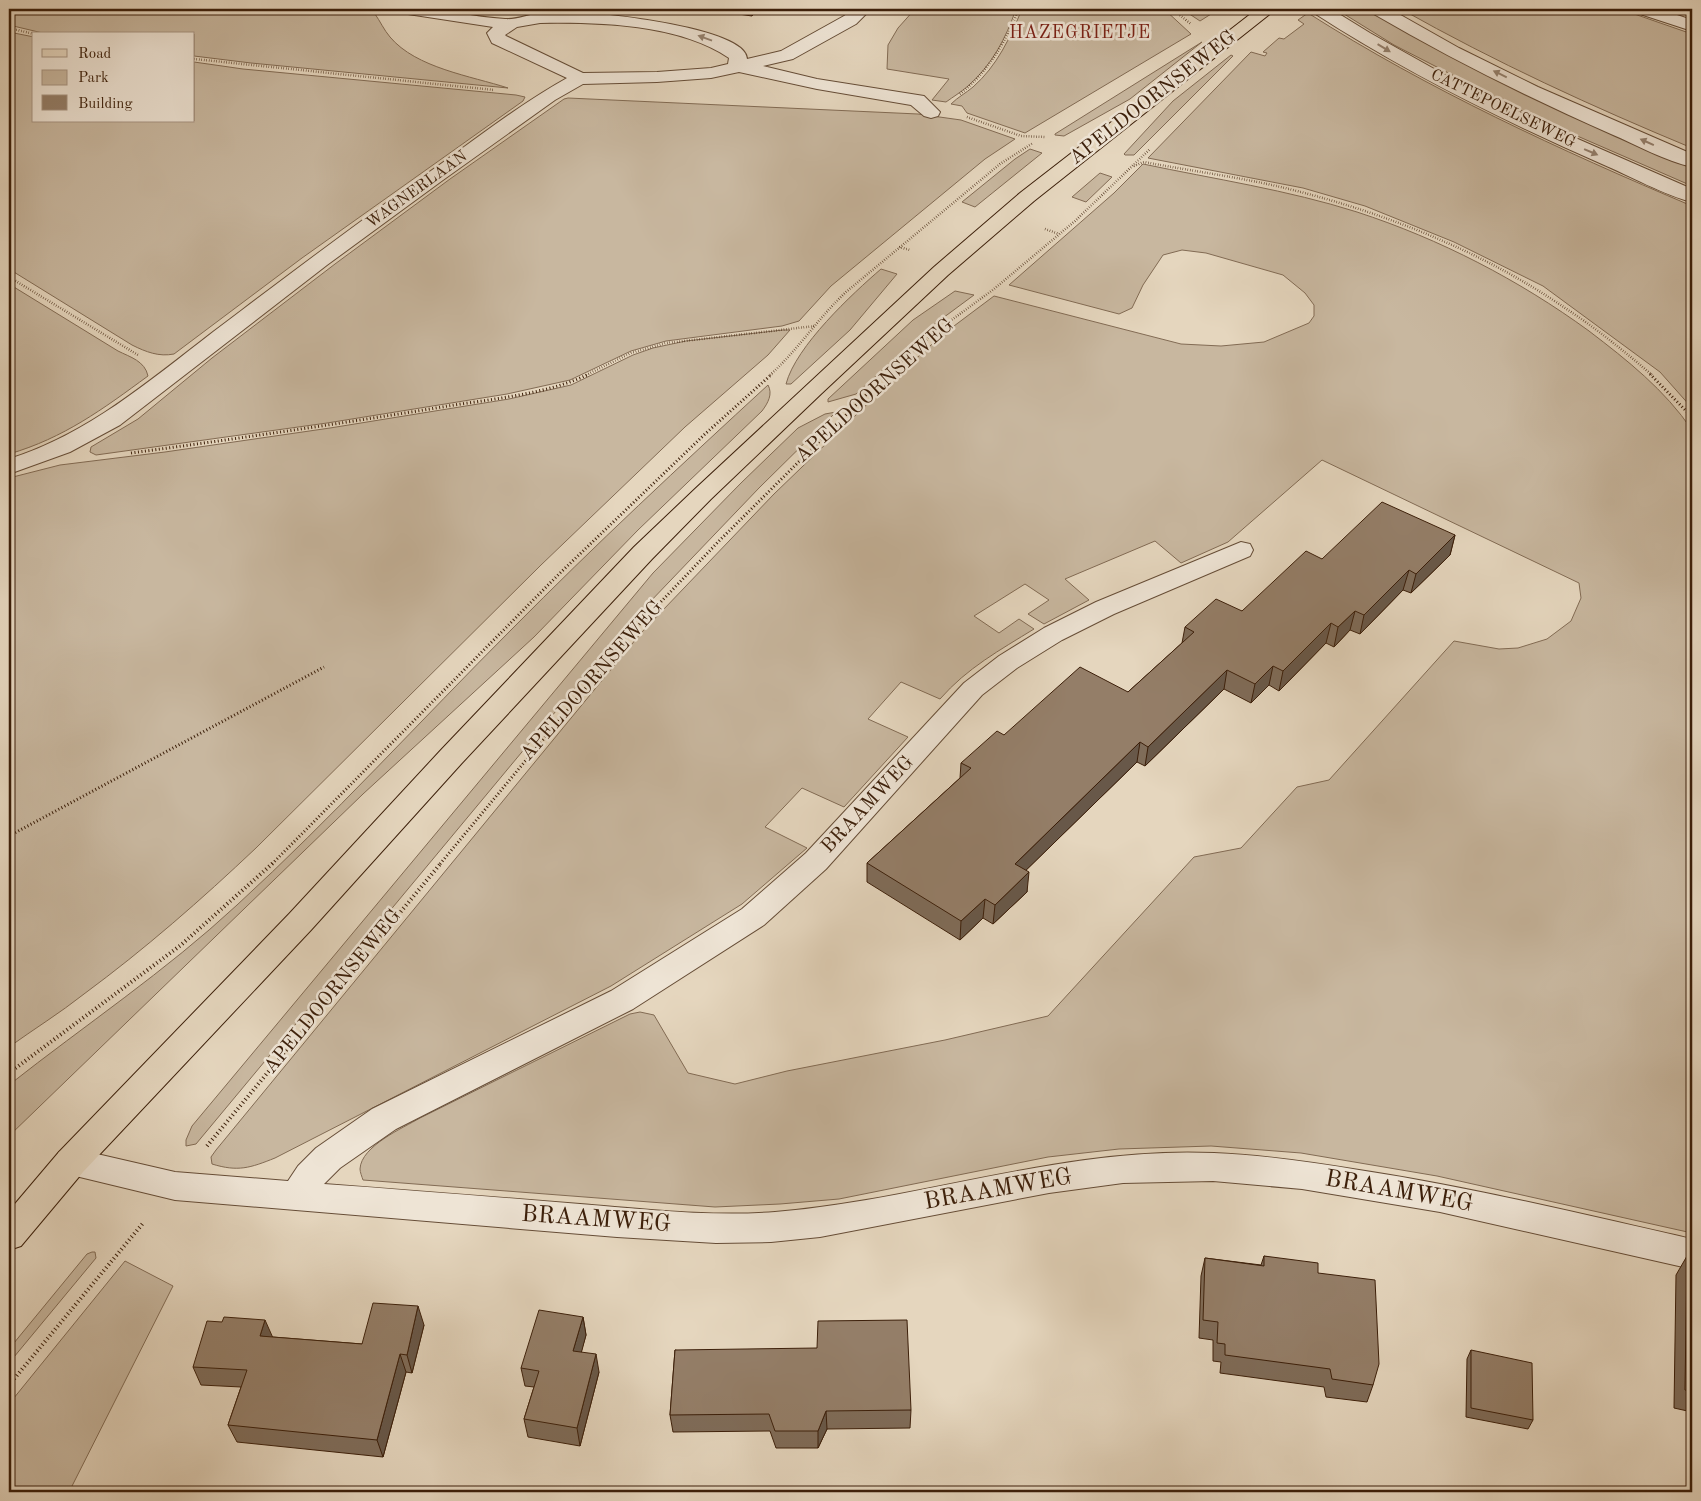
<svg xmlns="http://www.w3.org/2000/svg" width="1701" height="1501" font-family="'Old Standard TT',serif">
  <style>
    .green { fill: #c8b79f; stroke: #826b54 }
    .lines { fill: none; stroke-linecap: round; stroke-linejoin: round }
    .minor-casing { stroke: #664d37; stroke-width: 2 }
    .major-casing { stroke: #3c1f0a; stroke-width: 2 }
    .path-far2 { stroke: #3c1f0a; stroke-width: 2.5; stroke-dasharray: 0.5 2; stroke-linecap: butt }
    .path-far1 { stroke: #3c1f0a; stroke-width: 3; stroke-dasharray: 1 2.5; stroke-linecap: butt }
    .path { stroke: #3c1f0a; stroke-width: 4; stroke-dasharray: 1 3; stroke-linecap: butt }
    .minor { fill: #eee4d5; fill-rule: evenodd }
    .major { fill: #e5d6be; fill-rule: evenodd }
    .wall { fill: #7f6c59; stroke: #3c1f0a }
    .shaded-wall { fill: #685849; stroke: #3c1f0a }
    .building { fill: #947e68; stroke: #3c1f0a }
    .oneway { fill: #958270 }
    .labels { text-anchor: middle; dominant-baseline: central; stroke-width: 5; stroke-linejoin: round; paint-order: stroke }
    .far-street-label { font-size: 16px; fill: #3c1f0a; stroke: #eee4d5 }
    .far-neighbourhood-label { font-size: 18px; letter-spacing: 1px; fill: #7a1f14; stroke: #eee4d5 }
    .street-label { font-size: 20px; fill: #3c1f0a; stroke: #eee4d5 }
    .near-street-label { font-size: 24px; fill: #3c1f0a; stroke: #eee4d5 }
  </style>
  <rect width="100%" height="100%" fill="#e5d6be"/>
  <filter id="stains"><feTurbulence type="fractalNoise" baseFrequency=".004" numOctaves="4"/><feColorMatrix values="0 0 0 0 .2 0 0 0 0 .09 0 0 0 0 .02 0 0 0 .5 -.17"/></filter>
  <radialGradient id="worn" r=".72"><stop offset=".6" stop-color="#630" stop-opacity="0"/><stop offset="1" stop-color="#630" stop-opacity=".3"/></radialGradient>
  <!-- green -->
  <g class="green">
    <path d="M 9,9 L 376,9 L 375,14 C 380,21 384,30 390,37 C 416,68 471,76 508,88 L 251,63 L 194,56 L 194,34 L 47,34 L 9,25 Z"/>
    <path d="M 915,9 L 1016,9 C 1006,38 992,65 968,86 C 961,92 953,97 946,102 L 932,100 L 949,79 L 887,69 L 888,45 L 898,28 Z"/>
    <path d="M 1022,9 L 1164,9 L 1191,34 L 1025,133 L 967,113 L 962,106 L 951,104 C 958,97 966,93 973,87 C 997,66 1010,38 1022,9 Z"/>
    <polygon points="1182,9 1219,9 1200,21"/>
    <polygon points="1336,9 1367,9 1411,35 1475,69 1643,147 1692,168 1692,186 1536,118 1394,45"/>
    <path d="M 1401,9 L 1620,9 L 1692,34 L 1692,148 C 1593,107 1495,62 1401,9 Z"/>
    <path d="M 1308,13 C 1429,90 1560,150 1692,206 L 1692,408 L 1660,372 L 1543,286 L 1454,242 L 1365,206 L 1303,188 L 1148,158 L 1251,52 L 1265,56 L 1267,53 L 1263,52 L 1279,38 L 1284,39 L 1304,24 L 1298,20 Z"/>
    <path d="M 9,32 L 34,37 L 34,121 L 194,121 L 194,62 L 243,69 L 516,95 L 525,97 L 523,101 L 302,258 L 174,354 C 159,357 146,352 132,345 L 9,269 Z"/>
    <polygon points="1202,42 1130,99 1064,136 1055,135 1055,134"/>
    <polygon points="1231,55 1233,56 1134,155 1125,155 1124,154 1173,101"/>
    <polygon points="568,98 918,114 961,120 1015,139 985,159 831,286 799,321 782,326 666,341 631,351 570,380 507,394 327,423 96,455 90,452 91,447 138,419 212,358 335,264 450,179 564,99"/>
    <polygon points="1030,149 1042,153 975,207 962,202 1015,159"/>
    <path d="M 1143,164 C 1214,179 1288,190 1357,212 C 1440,239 1519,280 1589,331 C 1627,360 1665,390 1692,430 L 1692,1233 L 1437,1176 L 1301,1153 L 1211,1146 L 1119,1149 L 1048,1157 L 839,1199 L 780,1204 L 715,1207 L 363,1180 C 362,1177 360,1172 360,1169 C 361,1146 403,1128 420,1118 L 630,1014 L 640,1012 L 654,1015 L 688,1073 L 735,1084 L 787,1071 L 945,1040 L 1048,1016 L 1194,857 L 1241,848 L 1297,787 L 1329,780 L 1454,641 L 1499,649 L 1518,648 L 1547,639 L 1571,621 L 1581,598 L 1579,583 L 1322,460 L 1228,542 L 1181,563 L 1155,541 L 1065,579 L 1089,600 L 1044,624 L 1028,614 L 1049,600 L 1025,584 L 974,616 L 999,633 L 1019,619 L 1034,629 C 1000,650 967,668 940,699 L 901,682 L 868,719 L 908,737 L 844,807 L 802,788 L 765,827 L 807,848 L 742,904 L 611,986 L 275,1158 C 250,1168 238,1172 212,1164 L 211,1157 L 216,1150 L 641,633 L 774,494 L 887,385 L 942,335 L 994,296 L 1181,344 L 1221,346 L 1264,342 L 1309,323 L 1314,316 L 1314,305 L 1305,293 L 1283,275 L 1206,253 L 1182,250 L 1163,255 L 1143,285 L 1132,308 L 1119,314 L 1009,285 L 1114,193 Z"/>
    <polygon points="1100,173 1112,177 1086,202 1072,197"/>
    <path d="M 881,269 L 897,274 L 850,330 L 791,384 L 786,384 C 796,346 852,294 881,269 Z"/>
    <path d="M 9,284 L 118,351 C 130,357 145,361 148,376 C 103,409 64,438 9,454 Z"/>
    <polygon points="955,291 974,295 928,329 856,394 828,402 828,399 913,320"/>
    <path d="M 783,330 L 790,330 L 768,355 L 685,427 L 541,565 L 256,848 C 201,900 145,949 84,994 C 60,1013 34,1029 9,1047 L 9,478 L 60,465 L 165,452 L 330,428 L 509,399 L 571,385 L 633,355 L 653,348 L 686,341 Z"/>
    <path d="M 768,385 C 773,394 768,403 762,411 L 638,530 L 534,637 L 363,794 L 9,1136 L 9,1085 C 85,1025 166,971 237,905 C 333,817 420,721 512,629 C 595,545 681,465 768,385 Z"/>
    <polygon points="836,412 759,488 625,628 196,1144 186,1146 186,1140 192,1126 653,573 741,483 798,428 825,414"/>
    <polygon points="92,1252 95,1252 96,1258 9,1363 9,1349 87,1254"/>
    <polygon points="125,1261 173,1286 69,1492 9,1492 9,1404"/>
  </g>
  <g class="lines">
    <!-- minor casing -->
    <g class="minor-casing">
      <g id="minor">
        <path d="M 399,9 C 438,6 468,17 505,19 C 515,20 528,15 539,13 C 551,12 564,12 577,12 C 602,13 747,28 747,59 L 781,51 L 844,16 L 853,9 L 871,9 L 856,24 L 793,59 L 763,66 L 817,79 L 924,96 L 940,112 L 938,116 L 931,118 L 924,116 L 911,105 L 817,89 L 739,72 L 711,78 L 657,82 L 583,84 L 555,100 L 443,180 L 327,265 L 120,425 L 70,452 L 9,474 L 9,459 C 88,434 148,382 213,332 C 290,274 366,216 445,161 C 485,132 524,102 567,78 L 492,43 L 487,33 L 493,27 L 408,14 L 402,13 ZM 540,23 C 599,22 679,24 729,58 L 728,64 L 711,68 L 657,72 L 583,73 L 506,36 L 505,35 L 517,27 Z"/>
        <path d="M 1311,9 L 1331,9 L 1370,33 L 1461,84 L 1555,129 L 1692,189 L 1692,202 C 1666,196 1628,175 1602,164 C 1502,120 1405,72 1314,13 Z"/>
        <path d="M 1369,9 L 1390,9 L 1459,48 L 1538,87 L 1692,154 L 1692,167 C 1665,161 1637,145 1611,134 C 1529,98 1449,58 1372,13 Z"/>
        <polygon points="1634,9 1659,9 1692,20 1692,31 1637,13"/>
        <path d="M 1241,542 L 1250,544 L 1253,550 L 1250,556 L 1114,614 L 1062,640 L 1017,668 L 982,695 L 826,869 L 764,925 L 633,1009 L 396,1129 L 340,1168 L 324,1184 C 410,1190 495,1197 580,1204 C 644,1209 710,1217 775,1212 C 922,1200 1065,1146 1214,1153 C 1263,1155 1311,1162 1359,1170 C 1471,1187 1581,1214 1692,1239 L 1692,1269 L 1440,1212 L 1302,1189 L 1213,1181 L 1123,1183 L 1049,1193 L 820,1237 L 771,1242 L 716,1243 L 617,1237 L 175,1200 L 59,1172 L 54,1162 L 59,1152 L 71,1148 L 175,1172 L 288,1181 L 298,1166 L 316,1148 L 372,1109 L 611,991 L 742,909 L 806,853 L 964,683 L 999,656 L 1044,628 L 1096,602 Z"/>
      </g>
    </g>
    <!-- major casing -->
    <g class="major-casing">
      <polygon id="major" points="1257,9 1276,9 1034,201 948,275 822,393 711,499 652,559 461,764 311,930 83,1172 21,1246 9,1250 9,1211 59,1152 289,914 441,750 634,547 695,489 934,267 1020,193"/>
    </g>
    <!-- path-far2 -->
    <g class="path-far2">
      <polyline points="1172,9 1191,24"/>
      <polyline points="9,28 34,34"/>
      <polyline points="194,59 494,90"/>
      <path d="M 960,94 C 989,71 1005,43 1019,9"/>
      <polyline points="967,117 1021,136 1045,137"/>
      <path d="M 1134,166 L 1144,162 C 1191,171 1239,177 1285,188 C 1383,212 1482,251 1565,308 C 1596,328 1624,351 1652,375"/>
      <polyline points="1045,229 1059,234"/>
      <polyline points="899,247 910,250"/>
      <polyline points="9,277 138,355"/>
      <polyline points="889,373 934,333 994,289 1075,221 1150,149"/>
      <polyline points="586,375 631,353 666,343 815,326"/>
      <path d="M 770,375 C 798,350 818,318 846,292 L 1000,164 L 1033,143"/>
    </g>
    <!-- path-far1 -->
    <g class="path-far1">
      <polyline points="1650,374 1692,417"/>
      <path d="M 131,453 C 235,439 338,424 442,407 C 489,399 546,395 589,374"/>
      <polyline points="9,836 324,667"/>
      <polyline points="272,864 559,574 705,434 772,374"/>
      <polyline points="440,864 633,631 719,541 867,394"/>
    </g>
    <!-- path -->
    <g class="path">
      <polyline points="9,1073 181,945 273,863"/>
      <polyline points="207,1146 441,863"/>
      <polyline points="9,1385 144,1222"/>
    </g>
    <!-- minor -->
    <use href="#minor" class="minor"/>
    <!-- major -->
    <use href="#major" class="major"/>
  </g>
  <!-- wall -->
  <g class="wall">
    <polygon points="705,9 758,9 752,16"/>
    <polygon points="1455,535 1450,555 1411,593 1403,590 1360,634 1350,630 1334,647 1326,643 1279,691 1269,685 1251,703 1224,689 1145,766 1137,762 1026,870 1027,892 993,924 983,918 960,940 867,882 867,863 960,778 961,763 1004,735 1128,692 1182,643 1185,627 1242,611 1322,559"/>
    <polygon points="1264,1256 1318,1273 1373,1385 1367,1402 1326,1397 1324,1387 1220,1373 1221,1362 1213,1361 1213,1340 1199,1338 1201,1276 1205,1258 1261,1265"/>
    <polygon points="1687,1256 1692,1256 1692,1412 1674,1408 1676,1275"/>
    <polygon points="583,1317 586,1335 581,1352 599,1372 580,1446 528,1437 524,1419 534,1387 525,1386 521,1368"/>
    <polygon points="424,1325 412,1373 406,1372 383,1457 237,1442 228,1425 241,1387 201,1385 193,1367 272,1337 362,1344"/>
    <polygon points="675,1350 911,1410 910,1428 827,1429 818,1448 776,1448 770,1431 673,1432 670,1415"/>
    <polygon points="1471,1350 1533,1420 1528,1429 1466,1417 1467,1359"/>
  </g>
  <!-- shaded-wall -->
  <g class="shaded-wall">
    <polygon points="752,9 758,9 752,16"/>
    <polygon points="1455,535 1450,555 1411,593 1416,574"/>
    <polygon points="1409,570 1403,590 1360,634 1364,615"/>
    <polygon points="1355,611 1350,630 1334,647 1338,627"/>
    <polygon points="1331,623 1326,643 1279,691 1283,671"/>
    <polygon points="1273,666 1269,685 1251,703 1255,684"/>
    <polygon points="1227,670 1224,689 1145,766 1148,747"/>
    <polygon points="1140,742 1137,762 1013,883 1015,864"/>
    <polygon points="1029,872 1027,892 993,924 995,905"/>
    <polygon points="985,899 983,918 960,940 961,921"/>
    <polygon points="418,1306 424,1325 412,1373 407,1355"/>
    <polygon points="583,1317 586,1335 577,1369 573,1351"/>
    <polygon points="265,1320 273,1338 260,1336"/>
    <polygon points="400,1354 406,1372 383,1457 377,1440"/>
    <polygon points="596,1354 599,1372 580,1446 577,1428"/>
    <polygon points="826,1411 827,1429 818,1448 818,1431"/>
  </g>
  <!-- building -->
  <g class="building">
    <polygon points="1382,502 1455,535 1416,574 1409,570 1364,615 1355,611 1338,627 1331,623 1283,671 1273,666 1255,684 1227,670 1148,747 1140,742 1015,864 1029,872 995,905 985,899 961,921 867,863 971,768 961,763 997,731 1004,735 1080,667 1128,692 1194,632 1185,627 1216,599 1242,611 1306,551 1322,559"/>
    <polygon points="1264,1256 1318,1263 1318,1273 1375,1280 1379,1364 1373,1385 1332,1379 1330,1369 1225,1355 1225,1344 1217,1343 1218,1322 1203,1320 1205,1258 1264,1266"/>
    <polygon points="1687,1256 1692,1256 1692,1392 1685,1390"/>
    <polygon points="373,1303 418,1306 407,1355 400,1354 377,1440 228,1425 247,1370 193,1367 207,1321 222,1322 224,1317 265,1320 260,1336 362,1344"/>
    <polygon points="539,1310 583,1317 573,1351 596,1354 577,1428 524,1419 539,1371 521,1368"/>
    <polygon points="907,1320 911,1410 826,1411 818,1431 775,1431 769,1414 670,1415 675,1350 817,1348 818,1321"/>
    <polygon points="1471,1350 1532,1363 1533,1420 1471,1408"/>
  </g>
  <!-- one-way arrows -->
  <defs><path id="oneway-solid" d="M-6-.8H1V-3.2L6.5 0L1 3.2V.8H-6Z" transform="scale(1.25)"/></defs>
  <g class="oneway">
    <use href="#oneway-solid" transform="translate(705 38) rotate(-160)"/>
    <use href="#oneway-solid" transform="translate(1384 48) rotate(31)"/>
    <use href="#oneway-solid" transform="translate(1500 74) rotate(-154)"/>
    <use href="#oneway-solid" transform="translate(1647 142) rotate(-156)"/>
    <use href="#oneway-solid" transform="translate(1591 152) rotate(23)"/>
  </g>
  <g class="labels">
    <!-- far-street labels -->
    <g class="far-street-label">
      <text transform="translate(1503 109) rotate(26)">CATTEPOELSEWEG</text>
      <text transform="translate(417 190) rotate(-36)">WAGNERLAAN</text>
    </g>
    <!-- far-neighbourhood labels -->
    <g class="far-neighbourhood-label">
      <text x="1080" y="33">HAZEGRIETJE</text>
    </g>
    <!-- street labels -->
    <g class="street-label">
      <text transform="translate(1153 98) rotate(-38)">APELDOORNSEWEG</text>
      <text transform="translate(875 391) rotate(-42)">APELDOORNSEWEG</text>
      <text transform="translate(592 681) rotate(-49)">APELDOORNSEWEG</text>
      <text transform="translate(868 805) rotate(-47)">BRAAMWEG</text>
      <text transform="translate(333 992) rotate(-51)">APELDOORNSEWEG</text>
    </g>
    <!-- near-street labels -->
    <g class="near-street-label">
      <text transform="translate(998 1190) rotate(-10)">BRAAMWEG</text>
      <text transform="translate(1399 1192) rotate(10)">BRAAMWEG</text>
      <text transform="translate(596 1220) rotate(4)">BRAAMWEG</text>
    </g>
  </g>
  <!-- margin -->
  <rect width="1701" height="1501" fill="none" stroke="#e5d6be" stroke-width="30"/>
  <rect x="10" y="10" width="1681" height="1481" fill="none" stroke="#3c1f0a" stroke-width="2.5"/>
  <rect x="15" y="15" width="1671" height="1471" fill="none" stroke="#3c1f0a"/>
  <!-- legend -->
  <rect x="32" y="32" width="162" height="90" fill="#eee4d5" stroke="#a79584"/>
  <rect x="42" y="49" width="25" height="8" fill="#e5d6be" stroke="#a79584"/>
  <text x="78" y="58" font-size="15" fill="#3c1f0a">Road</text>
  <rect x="42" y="70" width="25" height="15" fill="#c8b79f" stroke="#a79584"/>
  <text x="78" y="82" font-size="15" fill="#3c1f0a">Park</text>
  <rect x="42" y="95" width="25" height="15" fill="#947e68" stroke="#a79584"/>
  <text x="78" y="108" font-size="15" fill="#3c1f0a">Building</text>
  <rect width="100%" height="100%" filter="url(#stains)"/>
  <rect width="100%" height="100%" fill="url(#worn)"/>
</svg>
